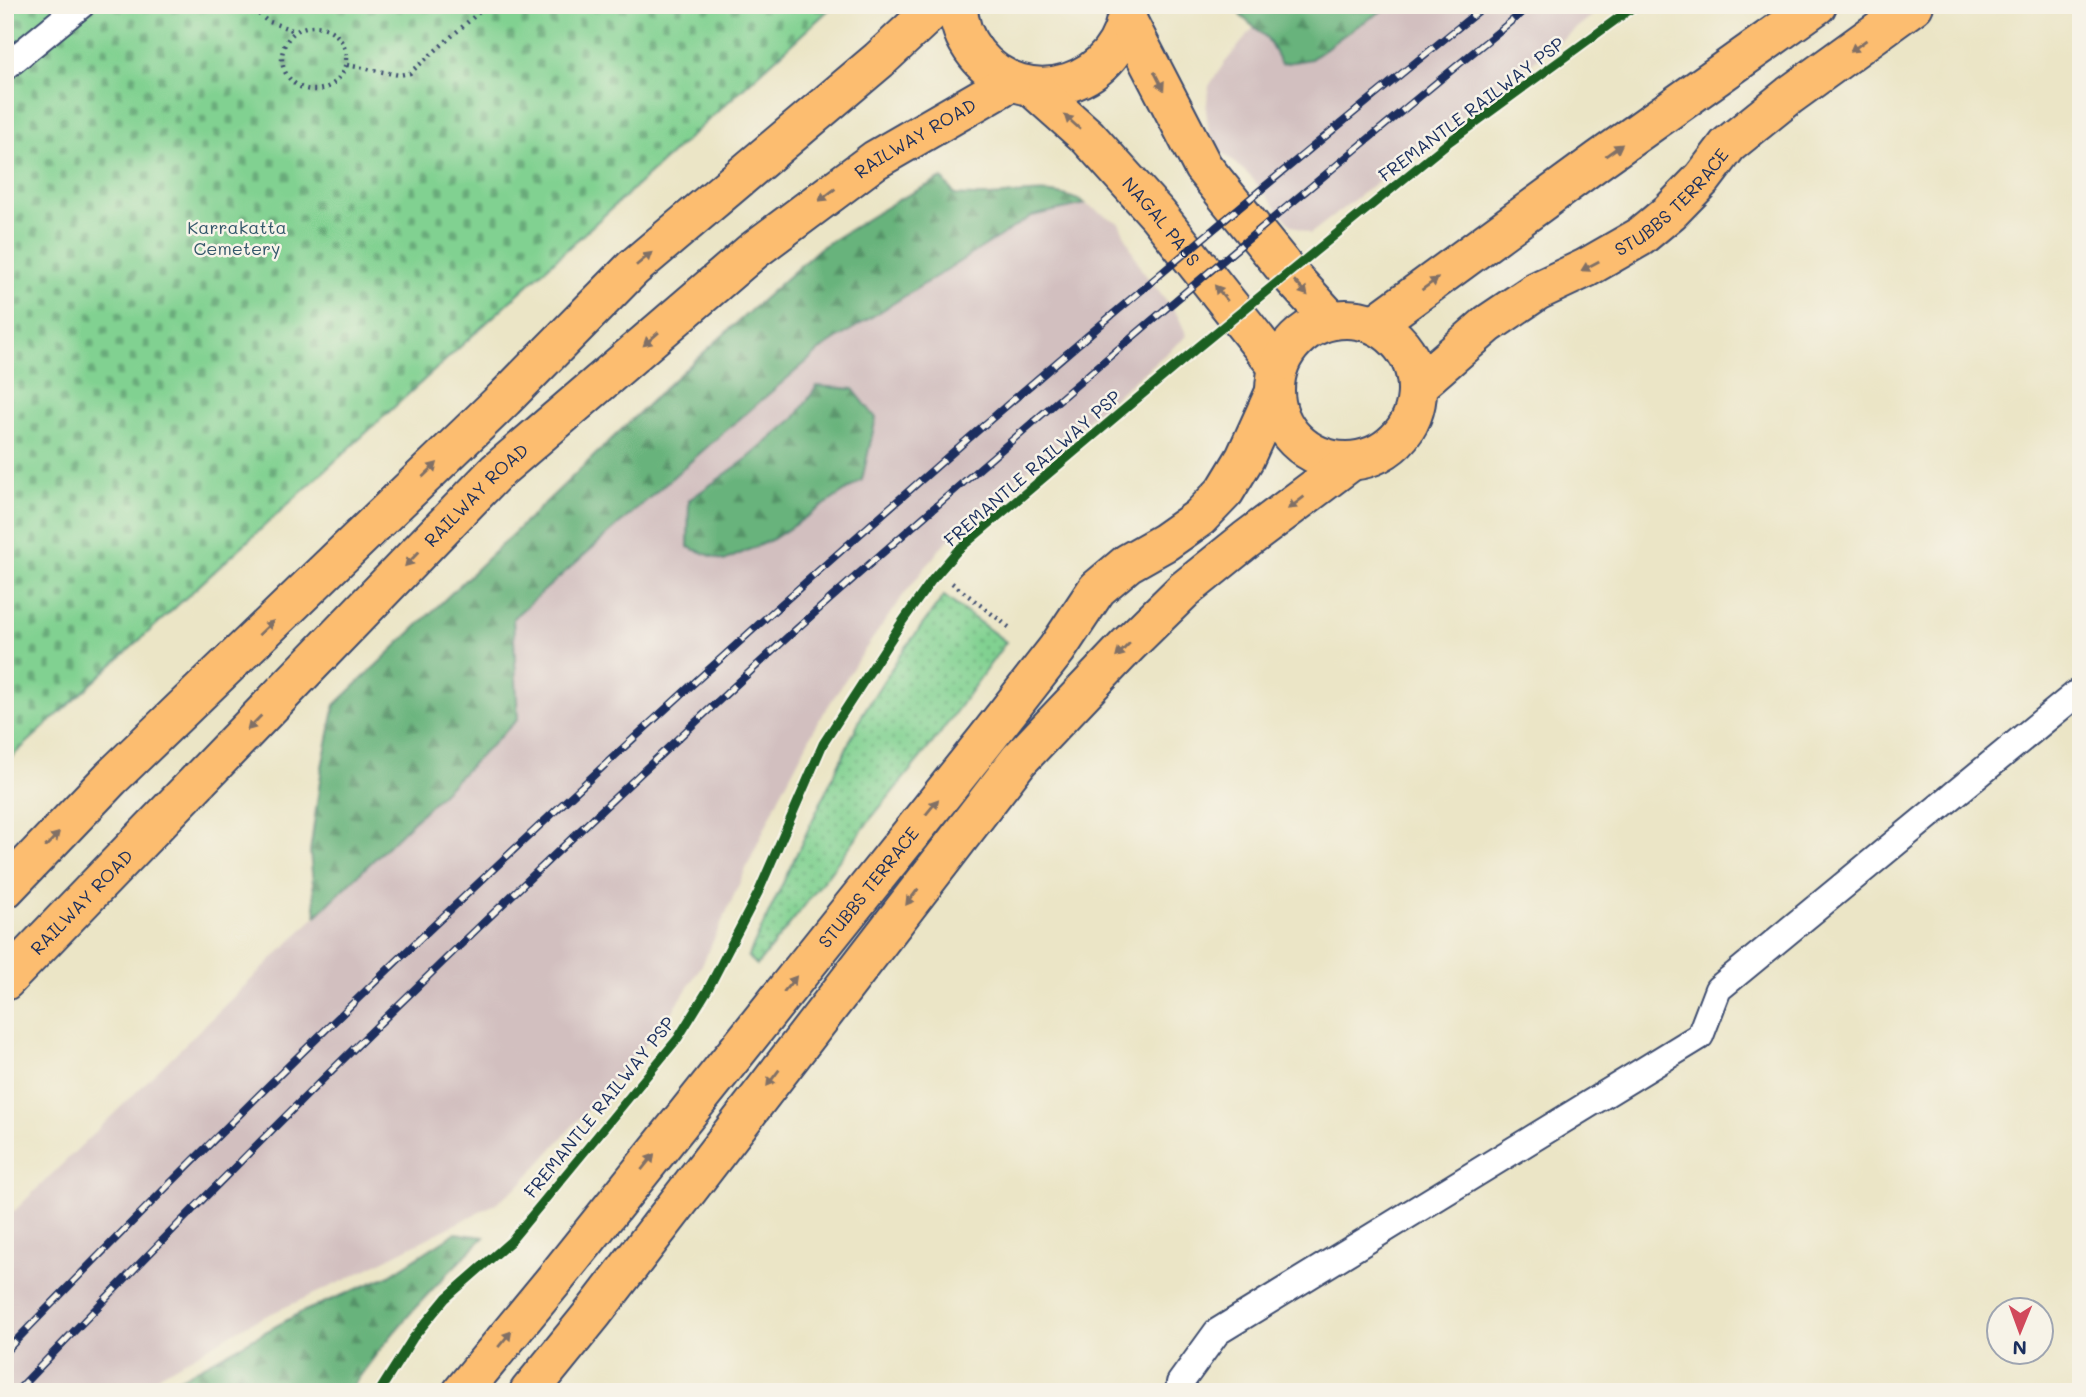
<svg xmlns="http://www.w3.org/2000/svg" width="2086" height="1397" font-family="Mali,sans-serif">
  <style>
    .railway { fill: #d2bfbf }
    .grass { fill: url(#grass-dots); stroke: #4e8078; stroke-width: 2 }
    .forest { fill: url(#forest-firs); stroke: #42716c; stroke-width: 2 }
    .cemetery { fill: url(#cemetery-stones); stroke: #4e8078; stroke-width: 2 }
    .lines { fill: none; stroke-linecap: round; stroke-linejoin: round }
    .service-casing { stroke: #3a4a6e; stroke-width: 30 }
    .primary-casing { stroke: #3a4a6e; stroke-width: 42 }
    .path { stroke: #3a4a6e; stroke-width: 4.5; stroke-dasharray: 2 5; stroke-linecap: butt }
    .service { stroke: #fff; stroke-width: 26 }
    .primary { stroke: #fcbd6f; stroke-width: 38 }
    .rail-casing { stroke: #1b2f5e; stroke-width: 8 }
    .rail { stroke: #f7f3e8; stroke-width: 5; stroke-dasharray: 16; stroke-linecap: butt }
    .cycleway-casing { stroke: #f7f3e8; stroke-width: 13 }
    .cycleway { stroke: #1b5e20; stroke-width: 9 }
    .oneway { fill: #806f66 }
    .labels { text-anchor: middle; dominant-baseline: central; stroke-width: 5; stroke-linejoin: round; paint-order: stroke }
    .street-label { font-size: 18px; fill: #1b2f5e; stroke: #f7f3e8 }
    .park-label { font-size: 18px; fill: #34586b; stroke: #f7f3e8 }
  </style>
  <defs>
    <pattern id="grass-dots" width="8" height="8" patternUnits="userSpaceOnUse" patternTransform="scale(1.75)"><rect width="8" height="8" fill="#81d191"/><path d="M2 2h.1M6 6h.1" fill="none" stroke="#69aa7a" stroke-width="1.8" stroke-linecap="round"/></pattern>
    <pattern id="forest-firs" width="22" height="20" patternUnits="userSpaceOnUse" patternTransform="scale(1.75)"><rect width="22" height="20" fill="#68b37b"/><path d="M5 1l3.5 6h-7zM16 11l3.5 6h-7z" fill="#559268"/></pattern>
    <pattern id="cemetery-stones" width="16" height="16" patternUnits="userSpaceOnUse" patternTransform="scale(1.75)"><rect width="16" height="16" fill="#81d191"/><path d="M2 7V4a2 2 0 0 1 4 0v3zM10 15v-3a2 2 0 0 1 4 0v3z" fill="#69aa7a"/></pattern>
  </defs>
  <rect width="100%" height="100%" fill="#f7f3e8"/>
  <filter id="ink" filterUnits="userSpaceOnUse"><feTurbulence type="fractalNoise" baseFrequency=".0143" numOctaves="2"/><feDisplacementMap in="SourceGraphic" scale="14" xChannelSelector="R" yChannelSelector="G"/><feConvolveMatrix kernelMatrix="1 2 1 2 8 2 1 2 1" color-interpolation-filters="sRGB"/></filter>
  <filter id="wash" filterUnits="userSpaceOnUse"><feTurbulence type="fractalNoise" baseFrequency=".00686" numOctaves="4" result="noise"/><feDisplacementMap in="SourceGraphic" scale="28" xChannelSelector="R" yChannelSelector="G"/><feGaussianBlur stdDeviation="1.57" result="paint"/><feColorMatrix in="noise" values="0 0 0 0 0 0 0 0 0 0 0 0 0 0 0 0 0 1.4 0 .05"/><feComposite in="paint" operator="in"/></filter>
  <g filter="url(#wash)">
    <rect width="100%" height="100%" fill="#ebe5c6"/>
    <!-- railway -->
    <g class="railway">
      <polygon points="1272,5 1606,5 1310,234 1290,224 1250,176 1215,146 1209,132 1206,110 1209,86 1223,65"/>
      <polygon points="1085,204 1119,223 1141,269 1178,316 1187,336 970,519 944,544 902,597 859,658 818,722 779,797 703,963 668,1019 521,1184 495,1204 347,1279 248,1324 158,1376 140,1392 5,1392 5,1220 518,719 513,619 724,432 824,347 1032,216"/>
    </g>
    <!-- grass -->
    <polygon class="grass" points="944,596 1006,642 939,735 872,817 798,914 757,965 748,957 863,713 900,655"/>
    <!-- forest -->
    <g class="forest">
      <polygon points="1242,5 1387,5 1385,9 1348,32 1311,59 1281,64 1267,38 1240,15"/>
      <path d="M 942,178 L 955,195 C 966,196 977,196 988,196 C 1021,195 1055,185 1085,204 L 1032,216 L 824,347 L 724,432 L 513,618 L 518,719 L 316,916 L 310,852 L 322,767 L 335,705 L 672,381 L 820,248 L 898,200 Z"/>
      <polygon points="817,386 853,389 876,418 862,480 773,539 724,561 688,547 689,500 748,458 795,418"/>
      <path d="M 455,1233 L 484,1237 C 435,1285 387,1335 349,1392 L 161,1392 L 173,1382 L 302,1312 L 388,1276 Z"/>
    </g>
    <!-- cemetery -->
    <polygon class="cemetery" points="5,5 834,5 5,763"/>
  </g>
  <g filter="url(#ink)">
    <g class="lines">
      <!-- service casing -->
      <g class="service-casing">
        <g id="service">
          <polyline points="5,67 81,5"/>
          <polyline points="1179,1392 1180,1383 1217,1332 1700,1036 1718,989 2081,690"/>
        </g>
      </g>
      <!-- primary casing -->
      <g class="primary-casing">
        <g id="primary">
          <path d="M 958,5 C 958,23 965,40 976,54 C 1025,116 1124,84 1128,5"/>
          <polyline points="1127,20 1203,167 1291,276 1331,320"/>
          <path id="s1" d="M 1032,87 L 1088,137 L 1158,215 L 1278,367"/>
          <circle cx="1346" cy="390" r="71"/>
          <polyline points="1375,324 1599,160 1817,5"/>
          <path id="s2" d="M 1418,385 L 1488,324 L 1537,291 L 1586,268 L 1640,237 L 1670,212 L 1703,178 L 1728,145 L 1790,95 L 1914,5"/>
          <polyline points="5,889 111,778 504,399 633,268 879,60 938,5"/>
          <path id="s3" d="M 5,981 L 496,472 L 753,251 L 875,160 L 1010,82"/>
          <path id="s4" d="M 462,1392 L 555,1279 L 985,741 L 1057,649 L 1097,589 L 1128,563 L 1165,542 L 1199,518 L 1225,491 L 1245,458 L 1274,394"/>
          <polyline points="529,1392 594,1312 1019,760 1128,645 1184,590 1246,540 1350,462"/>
        </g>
      </g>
      <!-- path -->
      <g class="path">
        <polyline points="248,5 267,21 295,31"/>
        <circle cx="314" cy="58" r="32"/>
        <polyline points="347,65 399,75 410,73 487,5"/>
        <polyline points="952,583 1010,628"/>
      </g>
      <!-- service -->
      <use href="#service" class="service"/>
      <!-- primary -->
      <use href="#primary" class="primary"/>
      <!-- rail casing -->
      <g class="rail-casing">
        <g id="rail">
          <path d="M 5,1352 C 468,871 967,424 1486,5"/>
          <path d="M 16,1392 C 265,1130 525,878 791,634 C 863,569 936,506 1009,443 C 1181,294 1355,149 1531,5"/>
        </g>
      </g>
      <!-- rail -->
      <use href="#rail" class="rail"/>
      <!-- cycleway casing -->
      <g class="cycleway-casing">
        <polyline id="cycleway" points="379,1392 413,1338 446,1298 510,1242 678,1038 707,991 758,893 823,744 902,622 932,580 958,550 1197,348 1450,141 1636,5"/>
      </g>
      <!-- cycleway -->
      <use href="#cycleway" class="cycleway"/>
    </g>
    <!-- one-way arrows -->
    <defs><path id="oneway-solid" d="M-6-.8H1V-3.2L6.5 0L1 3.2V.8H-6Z" transform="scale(1.75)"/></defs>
    <g class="oneway">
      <use href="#oneway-solid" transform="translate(1858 46) rotate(144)"/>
      <use href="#oneway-solid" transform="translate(1159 81) rotate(63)"/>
      <use href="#oneway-solid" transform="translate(1072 122) rotate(-138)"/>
      <use href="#oneway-solid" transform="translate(1614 150) rotate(-35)"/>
      <use href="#oneway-solid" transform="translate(827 195) rotate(143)"/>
      <use href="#oneway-solid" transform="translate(644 259) rotate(-40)"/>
      <use href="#oneway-solid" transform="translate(1590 266) rotate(152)"/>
      <use href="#oneway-solid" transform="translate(1430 284) rotate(-36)"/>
      <use href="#oneway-solid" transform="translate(1301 288) rotate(48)"/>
      <use href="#oneway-solid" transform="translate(1221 293) rotate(-129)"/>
      <use href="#oneway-solid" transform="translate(651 339) rotate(139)"/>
      <use href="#oneway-solid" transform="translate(430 470) rotate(-44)"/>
      <use href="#oneway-solid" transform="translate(1296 503) rotate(143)"/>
      <use href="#oneway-solid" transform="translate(412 559) rotate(134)"/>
      <use href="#oneway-solid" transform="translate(266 628) rotate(-44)"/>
      <use href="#oneway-solid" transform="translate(1123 650) rotate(134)"/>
      <use href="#oneway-solid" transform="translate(254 723) rotate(134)"/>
      <use href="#oneway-solid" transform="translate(932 807) rotate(-51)"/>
      <use href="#oneway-solid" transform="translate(52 840) rotate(-46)"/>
      <use href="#oneway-solid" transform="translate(912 897) rotate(127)"/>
      <use href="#oneway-solid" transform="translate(790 984) rotate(-51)"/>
      <use href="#oneway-solid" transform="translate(773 1078) rotate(127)"/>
      <use href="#oneway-solid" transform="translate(648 1162) rotate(-51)"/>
      <use href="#oneway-solid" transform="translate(505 1339) rotate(-50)"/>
    </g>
  </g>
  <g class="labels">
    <!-- street labels -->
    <g class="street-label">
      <text transform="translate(1471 109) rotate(-37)">FREMANTLE RAILWAY PSP</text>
      <text stroke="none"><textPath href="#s3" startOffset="1244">RAILWAY ROAD</textPath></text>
      <text stroke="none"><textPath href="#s2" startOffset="315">STUBBS TERRACE</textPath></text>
      <text stroke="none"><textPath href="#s1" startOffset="187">NAGAL PASS</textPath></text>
      <text transform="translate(1032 468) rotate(-41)">FREMANTLE RAILWAY PSP</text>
      <text stroke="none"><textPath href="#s3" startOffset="677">RAILWAY ROAD</textPath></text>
      <text stroke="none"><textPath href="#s4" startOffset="648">STUBBS TERRACE</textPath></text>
      <text stroke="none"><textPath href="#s3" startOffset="110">RAILWAY ROAD</textPath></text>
      <text transform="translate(599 1107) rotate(-51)">FREMANTLE RAILWAY PSP</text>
    </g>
    <!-- park labels -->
    <g class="park-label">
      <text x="237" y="227">Karrakatta<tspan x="237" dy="21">Cemetery</tspan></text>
    </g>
  </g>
  <!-- margin -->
  <rect width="2086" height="1397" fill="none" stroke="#f7f3e8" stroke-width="28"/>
  <!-- north arrow -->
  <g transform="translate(2020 1331) rotate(181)"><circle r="33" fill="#f7f3e8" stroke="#9fa5b1" stroke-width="2"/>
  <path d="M0-5L12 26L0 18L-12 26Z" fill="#d1495b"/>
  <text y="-10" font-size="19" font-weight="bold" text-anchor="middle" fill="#1b2f5e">N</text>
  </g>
</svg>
